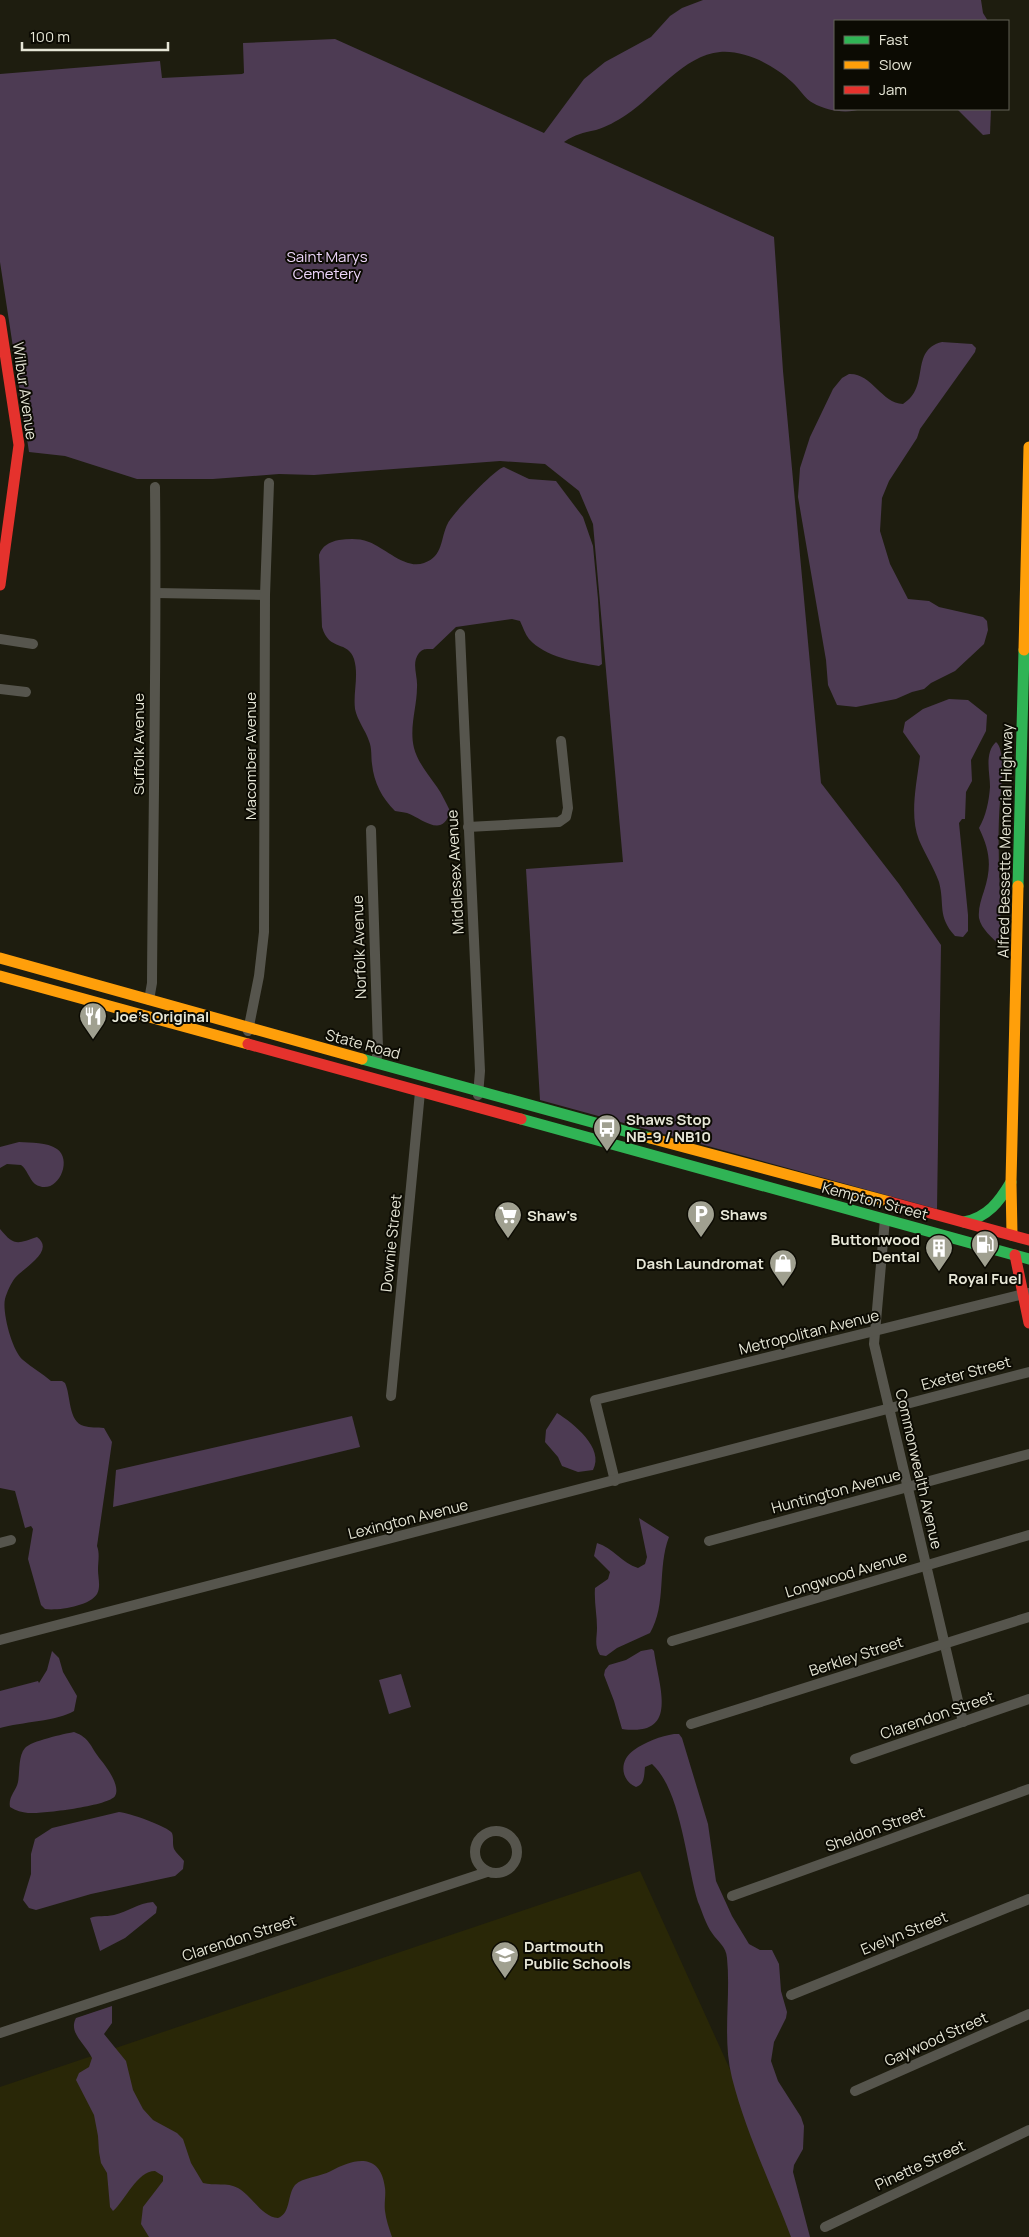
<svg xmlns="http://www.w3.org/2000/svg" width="1029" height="2237" font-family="Manrope,sans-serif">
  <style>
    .built { fill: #292707 }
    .green { fill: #4d3b53 }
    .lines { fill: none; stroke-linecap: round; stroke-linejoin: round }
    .street { stroke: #56554d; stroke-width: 10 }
    .fast { stroke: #30b455; stroke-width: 11 }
    .slow { stroke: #ff9f0a; stroke-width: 11 }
    .jam { stroke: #e5322d; stroke-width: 11 }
    .labels { text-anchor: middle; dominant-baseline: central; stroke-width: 4; stroke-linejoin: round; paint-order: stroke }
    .park-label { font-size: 15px; fill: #eed6fb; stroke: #0c0b03 }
    .street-label { font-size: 15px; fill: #e6e6d6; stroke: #0c0b03 }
    .poi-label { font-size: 15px; font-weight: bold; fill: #e6e6d6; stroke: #0c0b03; text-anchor: start }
  </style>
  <rect width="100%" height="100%" fill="#1e1d0f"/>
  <!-- built -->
  <polygon class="built" points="640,1871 806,2237 0,2237 0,2087"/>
  <!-- green -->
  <g class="green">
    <path d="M 703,0 L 981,0 L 983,13 L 988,21 L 835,21 L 835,109 L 861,109 C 847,114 827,111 813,103 C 805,99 799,88 792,82 C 774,65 745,50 720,52 C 684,55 655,96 626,115 C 617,121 606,127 596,130 C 582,133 576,134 564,142 L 774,237 L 783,371 L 821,783 L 899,884 L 941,945 L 937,1209 L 540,1100 L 526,869 L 623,862 L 593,524 L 579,491 L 545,464 L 500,461 L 314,475 L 279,474 L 213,479 L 137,479 L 65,456 L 29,452 L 0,262 L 0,74 L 160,61 L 162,78 L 242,74 L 244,73 L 243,43 L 335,39 L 544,133 L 584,79 L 605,62 L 651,37 L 670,16 L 682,8 Z"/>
    <polygon points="957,109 991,109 990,134 983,135"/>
    <path d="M 942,342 L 972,344 L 976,348 L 975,352 L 920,429 L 917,438 L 889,481 L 882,498 L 880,531 L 890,564 L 908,599 L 929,601 L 939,607 L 983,617 L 987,621 L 988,630 L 984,644 L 955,671 L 931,683 L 924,689 L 912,692 L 896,699 L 856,707 L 837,705 L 828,685 L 826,660 L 798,497 L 800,468 L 810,437 L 833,389 L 842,378 L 849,374 C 872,373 881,403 903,404 C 931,387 909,350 942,342 Z"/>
    <path d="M 504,467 L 529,479 L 556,481 L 583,517 L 593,546 L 598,599 L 602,664 L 599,666 C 576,662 545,657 529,639 C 525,634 523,627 520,621 L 512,619 L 456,627 L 433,649 C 427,649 423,648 419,653 C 411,663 418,676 417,687 C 417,707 409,727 414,748 C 418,763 428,774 437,787 C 442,794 446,803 450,811 C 443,839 423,819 407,813 C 404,812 399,812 395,811 C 382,798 374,783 372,764 C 371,757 372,748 369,741 C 366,731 357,720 355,709 C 353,692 359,676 354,659 C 348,640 329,652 322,627 L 319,555 C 322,546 329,542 339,540 C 349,539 358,538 369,542 C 385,548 406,570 424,563 C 444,556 440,538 448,523 C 453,513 495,469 504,467 Z"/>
    <path d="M 949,699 L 968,700 L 987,715 L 986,731 L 971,760 L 972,781 L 966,792 L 965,819 L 962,819 L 959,823 L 968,915 L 968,931 L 963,937 L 955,936 C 937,916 945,905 939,882 C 934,868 925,854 919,840 C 909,815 917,782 920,756 L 903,732 L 905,722 L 923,709 Z"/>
    <path d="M 996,742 C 1006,750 1001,788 1000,801 C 996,850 1002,897 1000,946 C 993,938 981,929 979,918 C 978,909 981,900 984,891 C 992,866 990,851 979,828 C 986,816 989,801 990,787 C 990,773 984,753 996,742 Z"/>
    <path d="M 19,1142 C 31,1143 47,1142 57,1149 C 74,1161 56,1198 35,1184 C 29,1179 27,1169 21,1165 L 7,1164 L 0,1168 L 0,1147 Z"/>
    <path d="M 0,1229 C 14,1246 17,1244 37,1237 C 56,1251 23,1268 15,1278 C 11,1283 7,1292 5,1299 C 2,1312 12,1351 23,1360 C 32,1368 42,1373 51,1381 L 62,1381 L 65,1383 C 71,1395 68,1422 84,1426 C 90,1428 97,1427 104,1428 L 112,1442 L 97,1546 C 100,1554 98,1561 98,1570 C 98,1577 101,1587 97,1594 C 90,1606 57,1611 45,1609 L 41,1605 L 28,1559 L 33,1529 L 31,1526 L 25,1528 L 15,1491 L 0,1488 Z"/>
    <path d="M 557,1413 C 573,1423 605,1448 593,1470 L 578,1472 L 562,1466 L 558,1457 L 545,1442 L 546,1430 Z"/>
    <polygon points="352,1416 360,1447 113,1507 116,1470"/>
    <path d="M 639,1518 L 669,1537 C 657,1568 667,1604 650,1633 L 617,1648 L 606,1656 L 600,1655 C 594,1645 597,1638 597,1628 C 597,1614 594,1602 595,1588 L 608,1579 L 610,1572 L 594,1556 L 597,1543 C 613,1548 622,1563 638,1568 L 645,1564 L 647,1557 Z"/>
    <path d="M 652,1649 L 654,1651 C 659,1688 680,1737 622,1729 L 614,1701 L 604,1675 L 605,1670 L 609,1665 L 626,1660 L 641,1651 Z"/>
    <path d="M 52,1651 L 59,1658 L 63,1672 L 77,1696 L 74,1711 C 58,1721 21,1722 0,1728 L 0,1691 L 38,1681 L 39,1683 L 47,1670 Z"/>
    <polygon points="401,1674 411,1707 389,1714 379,1680"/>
    <path d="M 74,1732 C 90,1738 90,1746 100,1759 C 106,1766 121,1786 115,1796 C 109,1806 41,1814 28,1813 C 22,1812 16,1811 10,1807 C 8,1797 16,1791 18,1782 C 20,1772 18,1756 25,1748 C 31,1741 64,1734 74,1732 Z"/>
    <path d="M 674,1734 L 679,1734 L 682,1738 L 708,1824 L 716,1881 L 732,1916 L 749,1944 L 760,1950 L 772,1950 L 779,1964 L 781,1991 L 787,2012 L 786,2018 L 774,2042 L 771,2061 L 778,2081 L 801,2117 L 804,2126 L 803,2149 L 794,2165 L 793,2172 L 810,2237 L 791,2237 C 771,2184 746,2133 732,2078 C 722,2038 731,1998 727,1958 C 726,1946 718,1942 712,1933 C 706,1925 702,1911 698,1902 C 686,1863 681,1790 652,1764 L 645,1767 C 644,1775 645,1784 636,1787 C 620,1780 619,1760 634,1750 C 645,1742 661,1736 674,1734 Z"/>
    <path d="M 119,1812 C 127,1812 169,1827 172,1833 C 174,1838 172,1844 174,1849 C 176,1853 181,1857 184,1861 L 183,1869 L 175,1876 L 91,1894 L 36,1910 L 29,1908 L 23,1900 L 31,1874 L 31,1854 L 35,1839 L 52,1828 Z"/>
    <path d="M 153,1902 L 157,1907 L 156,1913 L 125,1938 L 100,1951 L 90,1918 C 98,1915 105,1917 114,1915 C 128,1912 138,1903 153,1902 Z"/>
    <path d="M 112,2006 L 112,2023 L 104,2034 L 126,2061 L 133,2090 L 143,2109 L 153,2120 L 177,2133 L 183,2139 L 191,2163 L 203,2183 C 214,2186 227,2182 238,2188 C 252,2196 262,2217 278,2218 C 291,2213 287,2195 295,2185 C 303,2177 320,2177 331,2171 C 354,2158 381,2152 385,2188 C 386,2195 384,2203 385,2211 C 386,2220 389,2228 392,2237 L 149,2237 L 141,2224 L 143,2207 L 163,2181 L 163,2176 L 155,2171 C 137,2171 125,2201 113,2211 L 110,2207 L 107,2173 L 101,2163 L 99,2152 L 98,2136 L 94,2115 L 76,2080 L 79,2073 L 89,2067 L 92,2058 C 85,2043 68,2033 76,2018 Z"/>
  </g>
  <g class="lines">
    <!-- street -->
    <g class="street">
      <polyline points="156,593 265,595"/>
      <polyline points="460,634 480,1071 478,1095"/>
      <polyline points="0,639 33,644"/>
      <polyline points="0,689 26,692"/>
      <polyline points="468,827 559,822 566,817 568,808 561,741"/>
      <polyline points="371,830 378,1048 376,1063"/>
      <path d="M 149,1000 L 152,983 C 153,818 157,653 155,487"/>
      <polyline points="248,1031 259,976 264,932 265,595 269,483"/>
      <polyline points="885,1219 874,1344 963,1722"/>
      <polyline points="391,1396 420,1092"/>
      <polyline points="615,1481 595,1400 1028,1293"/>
      <polyline points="709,1541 1029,1454"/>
      <polyline points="0,1543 11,1540"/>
      <polyline points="0,1640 1029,1372"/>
      <polyline points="672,1641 1029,1535"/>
      <polyline points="691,1724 1029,1617"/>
      <polyline points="855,1759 1029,1699"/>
      <circle cx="496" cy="1852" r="21"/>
      <polyline points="732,1896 1029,1789"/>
      <polyline points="791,1995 1029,1899"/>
      <polyline points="0,2033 487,1872"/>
      <polyline points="855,2091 1029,2014"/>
      <polyline points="825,2227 1029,2130"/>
    </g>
    <!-- fast -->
    <g class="fast">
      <polyline points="1018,886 1024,650"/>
      <polyline points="362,1059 650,1138"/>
      <polyline points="521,1119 1029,1259"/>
      <path d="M 964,1222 C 988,1217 999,1202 1011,1182"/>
    </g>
    <!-- slow -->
    <g class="slow">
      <polyline points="1024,650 1029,447"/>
      <polyline points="0,958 362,1059"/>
      <polyline points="0,976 248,1044"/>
      <polyline points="650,1138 890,1202"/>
      <polyline points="1012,1235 1011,1182 1018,886"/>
    </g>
    <!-- jam -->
    <g class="jam">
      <polyline points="0,320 19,445 0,585"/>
      <polyline points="248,1044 521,1119"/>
      <polyline points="890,1202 1029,1240"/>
      <polyline points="1015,1255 1029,1323"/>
    </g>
  </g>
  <!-- icons -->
  <defs>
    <g id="restaurant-pin" transform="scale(1.4375)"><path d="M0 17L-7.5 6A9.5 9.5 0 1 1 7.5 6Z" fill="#a0a090" stroke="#0c0b03"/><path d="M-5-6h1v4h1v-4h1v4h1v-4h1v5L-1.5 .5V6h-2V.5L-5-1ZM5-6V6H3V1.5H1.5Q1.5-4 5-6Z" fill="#fff"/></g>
    <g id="bus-pin" transform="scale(1.4375)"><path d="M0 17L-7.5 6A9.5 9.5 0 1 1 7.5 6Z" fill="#a0a090" stroke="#0c0b03"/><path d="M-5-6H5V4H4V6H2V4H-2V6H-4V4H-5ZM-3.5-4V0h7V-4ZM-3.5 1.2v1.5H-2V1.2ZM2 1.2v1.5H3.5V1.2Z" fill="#fff"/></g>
    <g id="parking-pin" transform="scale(1.4375)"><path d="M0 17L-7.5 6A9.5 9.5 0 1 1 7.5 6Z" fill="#a0a090" stroke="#0c0b03"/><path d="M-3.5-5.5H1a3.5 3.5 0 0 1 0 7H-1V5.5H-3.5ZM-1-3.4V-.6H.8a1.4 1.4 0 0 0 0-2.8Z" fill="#fff"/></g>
    <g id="supermarket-pin" transform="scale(1.4375)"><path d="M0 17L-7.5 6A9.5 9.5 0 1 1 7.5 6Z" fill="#a0a090" stroke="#0c0b03"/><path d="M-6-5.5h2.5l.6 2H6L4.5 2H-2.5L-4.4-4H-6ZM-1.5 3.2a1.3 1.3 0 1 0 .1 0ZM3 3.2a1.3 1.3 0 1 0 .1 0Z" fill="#fff"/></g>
    <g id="fuel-pin" transform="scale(1.4375)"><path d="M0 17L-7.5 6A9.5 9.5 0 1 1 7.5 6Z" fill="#a0a090" stroke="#0c0b03"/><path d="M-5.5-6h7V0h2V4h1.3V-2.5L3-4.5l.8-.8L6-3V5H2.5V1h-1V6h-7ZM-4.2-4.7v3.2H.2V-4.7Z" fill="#fff"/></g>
    <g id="building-pin" transform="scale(1.4375)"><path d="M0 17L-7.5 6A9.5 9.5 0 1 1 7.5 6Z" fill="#a0a090" stroke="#0c0b03"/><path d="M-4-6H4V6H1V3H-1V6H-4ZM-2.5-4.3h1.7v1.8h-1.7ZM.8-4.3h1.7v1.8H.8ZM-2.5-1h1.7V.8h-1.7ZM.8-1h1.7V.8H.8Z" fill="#fff"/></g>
    <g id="shop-pin" transform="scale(1.4375)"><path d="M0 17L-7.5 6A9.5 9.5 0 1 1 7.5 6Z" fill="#a0a090" stroke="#0c0b03"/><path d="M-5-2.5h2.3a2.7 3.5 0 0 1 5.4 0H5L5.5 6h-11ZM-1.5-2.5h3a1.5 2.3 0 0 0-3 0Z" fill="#fff"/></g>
    <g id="school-pin" transform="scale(1.4375)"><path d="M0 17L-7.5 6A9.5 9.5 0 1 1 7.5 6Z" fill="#a0a090" stroke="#0c0b03"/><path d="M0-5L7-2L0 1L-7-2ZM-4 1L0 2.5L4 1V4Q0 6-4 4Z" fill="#fff"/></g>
  </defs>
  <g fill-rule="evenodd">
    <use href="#restaurant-pin" x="93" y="1016"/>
    <use href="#bus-pin" x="607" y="1128"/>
    <use href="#parking-pin" x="701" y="1214"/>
    <use href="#supermarket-pin" x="508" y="1215"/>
    <use href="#fuel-pin" x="985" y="1244"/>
    <use href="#building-pin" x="939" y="1248"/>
    <use href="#shop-pin" x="783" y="1263"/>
    <use href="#school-pin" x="505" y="1955"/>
  </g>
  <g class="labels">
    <!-- park labels -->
    <g class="park-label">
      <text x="327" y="256">Saint Marys<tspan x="327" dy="17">Cemetery</tspan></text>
    </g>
    <!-- street labels -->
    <g class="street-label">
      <text transform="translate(25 391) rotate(82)">Wilbur Avenue</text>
      <text transform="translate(138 744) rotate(-90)">Suffolk Avenue</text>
      <text transform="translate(250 756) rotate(-90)">Macomber Avenue</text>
      <text transform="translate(1005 841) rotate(-89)">Alfred Bessette Memorial Highway</text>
      <text transform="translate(455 872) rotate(-93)">Middlesex Avenue</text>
      <text transform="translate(359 947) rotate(-92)">Norfolk Avenue</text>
      <text transform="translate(363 1044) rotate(15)">State Road</text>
      <text transform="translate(875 1201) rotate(15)">Kempton Street</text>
      <text transform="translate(391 1243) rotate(-84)">Downie Street</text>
      <text transform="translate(809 1332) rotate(-14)">Metropolitan Avenue</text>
      <text transform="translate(966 1373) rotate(-15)">Exeter Street</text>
      <text transform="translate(919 1469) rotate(77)">Commonwealth Avenue</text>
      <text transform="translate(836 1491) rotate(-15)">Huntington Avenue</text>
      <text transform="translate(408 1519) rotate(-14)">Lexington Avenue</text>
      <text transform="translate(846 1574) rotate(-17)">Longwood Avenue</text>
      <text transform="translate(856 1656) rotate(-18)">Berkley Street</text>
      <text transform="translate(937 1715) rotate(-19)">Clarendon Street</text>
      <text transform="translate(875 1829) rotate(-20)">Sheldon Street</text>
      <text transform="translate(904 1933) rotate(-22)">Evelyn Street</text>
      <text transform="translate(239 1938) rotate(-18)">Clarendon Street</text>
      <text transform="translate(936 2039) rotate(-24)">Gaywood Street</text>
      <text transform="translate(920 2165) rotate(-25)">Pinette Street</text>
    </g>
    <!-- poi labels -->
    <g class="poi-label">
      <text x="112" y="1016">Joe's Original</text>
      <text x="626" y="1119">Shaws Stop<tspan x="626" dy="17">NB-9 / NB10</tspan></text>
      <text x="720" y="1214">Shaws</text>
      <text x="527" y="1215">Shaw's</text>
      <text x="920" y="1239" text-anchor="end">Buttonwood<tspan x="920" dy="17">Dental</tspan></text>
      <text x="764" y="1263" text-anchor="end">Dash Laundromat</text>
      <text x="985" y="1278" text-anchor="middle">Royal Fuel</text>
      <text x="524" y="1946">Dartmouth<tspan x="524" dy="17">Public Schools</tspan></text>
    </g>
  </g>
  <!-- legend -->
  <rect x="834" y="20" width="175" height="90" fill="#0c0b03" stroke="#636357"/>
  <rect x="844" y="36" width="25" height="8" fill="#30b455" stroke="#636357"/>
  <text x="879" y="45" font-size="15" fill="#e6e6d6">Fast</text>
  <rect x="844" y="61" width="25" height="8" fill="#ff9f0a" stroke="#636357"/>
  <text x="879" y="70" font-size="15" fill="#e6e6d6">Slow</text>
  <rect x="844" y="86" width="25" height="8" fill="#e5322d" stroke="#636357"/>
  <text x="879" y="95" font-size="15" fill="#e6e6d6">Jam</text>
  <!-- scale -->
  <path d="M22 42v8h146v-8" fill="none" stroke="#e6e6d6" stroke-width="2.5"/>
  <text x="30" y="42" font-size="15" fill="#e6e6d6" stroke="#0c0b03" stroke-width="4" paint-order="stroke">100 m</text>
</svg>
